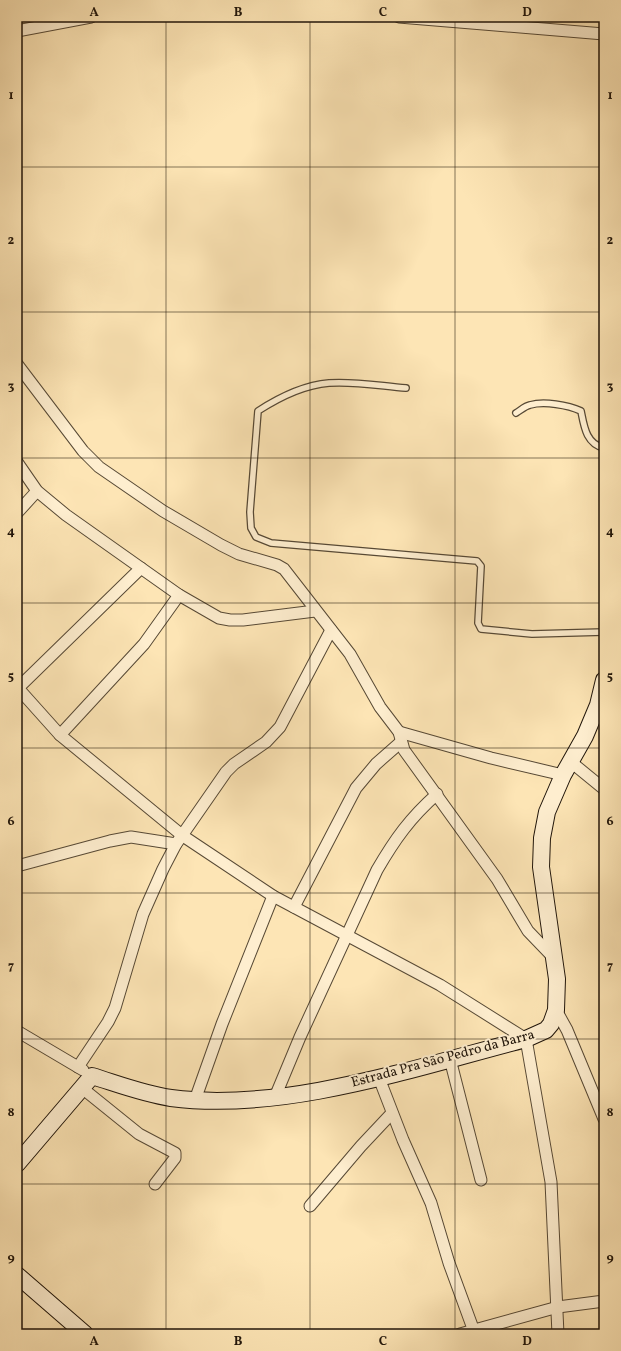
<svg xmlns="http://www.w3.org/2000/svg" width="621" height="1351" font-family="Vollkorn,serif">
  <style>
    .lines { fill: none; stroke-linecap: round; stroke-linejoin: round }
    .lane-casing { stroke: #574935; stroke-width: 8 }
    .street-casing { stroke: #574935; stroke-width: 13 }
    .secondary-casing { stroke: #20150a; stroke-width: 18 }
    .lane { stroke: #feeecf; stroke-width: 5.5 }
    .street { stroke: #feeecf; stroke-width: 11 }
    .secondary { stroke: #feeecf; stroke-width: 16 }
    .grid { fill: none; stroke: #20150a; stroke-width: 1; stroke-opacity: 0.55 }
    .labels { text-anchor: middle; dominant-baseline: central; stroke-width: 4; stroke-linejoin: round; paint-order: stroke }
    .street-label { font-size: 14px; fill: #20150a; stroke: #feeecf }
    .neatline { fill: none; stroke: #20150a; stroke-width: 1.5 }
    .grid-label { font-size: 13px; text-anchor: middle; font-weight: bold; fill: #20150a }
  </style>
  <rect width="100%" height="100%" fill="#fde5b5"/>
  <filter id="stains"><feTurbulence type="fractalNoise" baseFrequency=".005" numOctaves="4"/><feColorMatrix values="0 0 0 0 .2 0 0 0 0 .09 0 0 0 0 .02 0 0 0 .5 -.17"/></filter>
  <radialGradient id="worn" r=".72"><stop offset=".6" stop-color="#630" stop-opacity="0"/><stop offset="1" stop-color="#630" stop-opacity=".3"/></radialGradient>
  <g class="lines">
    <!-- lane casing -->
    <g class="lane-casing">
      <g id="lane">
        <path d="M 406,388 C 381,386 353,381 329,383 C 305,385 278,398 258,411 L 250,512 L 251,528 L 256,537 L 271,543 L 477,561 L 481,566 L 478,623 L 481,629 L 532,634 L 604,632"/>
        <path d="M 516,413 C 521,410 525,406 530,405 C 544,401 568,405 581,411 C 584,426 586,444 604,448"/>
      </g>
    </g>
    <!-- street casing -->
    <g class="street-casing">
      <g id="street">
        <polyline points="399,17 604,34"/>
        <polyline points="17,31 91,17"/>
        <polyline points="17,364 83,451 99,467 163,511 221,545 239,554 277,565 284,569 350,654 380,707 399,732 404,750 497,879 528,931 553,957"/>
        <polyline points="17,462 37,491 66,515 179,595 219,618 230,620 243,620 315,611"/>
        <polyline points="17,513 37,491"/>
        <polyline points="17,687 60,735 183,836 273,896 440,985 526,1039 551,1182 558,1334"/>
        <polyline points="18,688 141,568"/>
        <polyline points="399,732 491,758 563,775"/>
        <polyline points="60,735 144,644 179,595"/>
        <polyline points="571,762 604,789"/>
        <polyline points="17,866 110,841 131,837 176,844"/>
        <polyline points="294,907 356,788 376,764 401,742"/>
        <polyline points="556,1010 567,1030 604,1119"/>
        <polyline points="17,1031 83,1070"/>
        <polyline points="450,1059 481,1180"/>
        <polyline points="78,1067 108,1022 115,1008 143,914 163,869 176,844 226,772 234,764 266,742 280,727 331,630"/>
        <polyline points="379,1078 403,1140 431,1203 449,1263 475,1334"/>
        <polyline points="82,1088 139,1134 175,1153 175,1158 155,1184"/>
        <path d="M 275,1097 L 300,1037 L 377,870 C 395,839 410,818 437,794"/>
        <polyline points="195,1100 222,1024 273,896"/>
        <polyline points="310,1206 361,1146 392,1113"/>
        <polyline points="460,1334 558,1307 604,1301"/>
      </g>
    </g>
    <!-- secondary casing -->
    <g class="secondary-casing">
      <g id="secondary">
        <path d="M 17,1164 L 92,1076 C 118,1084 144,1094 171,1098 C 283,1113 417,1067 526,1039 L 546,1030 L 551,1024 L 556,1010 L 557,979 L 541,867 L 542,838 L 547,812 L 563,775 L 585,736 L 598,705 L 604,680"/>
        <polyline points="17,1275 85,1334"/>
      </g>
    </g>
    <!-- lane -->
    <use href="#lane" class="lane"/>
    <!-- street -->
    <use href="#street" class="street"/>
    <!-- secondary -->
    <use href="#secondary" class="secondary"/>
  </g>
  <!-- grid -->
  <path class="grid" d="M 166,17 L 166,1334M 310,17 L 310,1334M 455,17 L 455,1334M 17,167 L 604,167M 17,312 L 604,312M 17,458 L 604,458M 17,603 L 604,603M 17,748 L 604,748M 17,893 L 604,893M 17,1039 L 604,1039M 17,1184 L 604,1184"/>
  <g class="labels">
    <!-- street labels -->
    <g class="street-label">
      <text transform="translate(443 1059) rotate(-15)">Estrada Pra São Pedro da Barra</text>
    </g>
  </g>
  <!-- margin -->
  <rect width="621" height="1351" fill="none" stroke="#fde5b5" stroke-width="44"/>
  <rect x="22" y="22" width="577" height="1307" class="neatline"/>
  <g class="grid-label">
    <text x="94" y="16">A</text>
    <text x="238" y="16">B</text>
    <text x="383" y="16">C</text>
    <text x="527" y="16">D</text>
    <text x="11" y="99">1</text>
    <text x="610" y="99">1</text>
    <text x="11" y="244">2</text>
    <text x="610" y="244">2</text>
    <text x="11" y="390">3</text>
    <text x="610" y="390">3</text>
    <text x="11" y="535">4</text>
    <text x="610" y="535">4</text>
    <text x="11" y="680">5</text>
    <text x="610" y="680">5</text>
    <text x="11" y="825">6</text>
    <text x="610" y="825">6</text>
    <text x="11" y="970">7</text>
    <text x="610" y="970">7</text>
    <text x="11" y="1116">8</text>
    <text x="610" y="1116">8</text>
    <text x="11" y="1261">9</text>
    <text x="610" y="1261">9</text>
    <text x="94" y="1345">A</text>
    <text x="238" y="1345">B</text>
    <text x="383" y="1345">C</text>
    <text x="527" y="1345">D</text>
  </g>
  <rect width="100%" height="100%" filter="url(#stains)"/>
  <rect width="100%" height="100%" fill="url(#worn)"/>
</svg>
